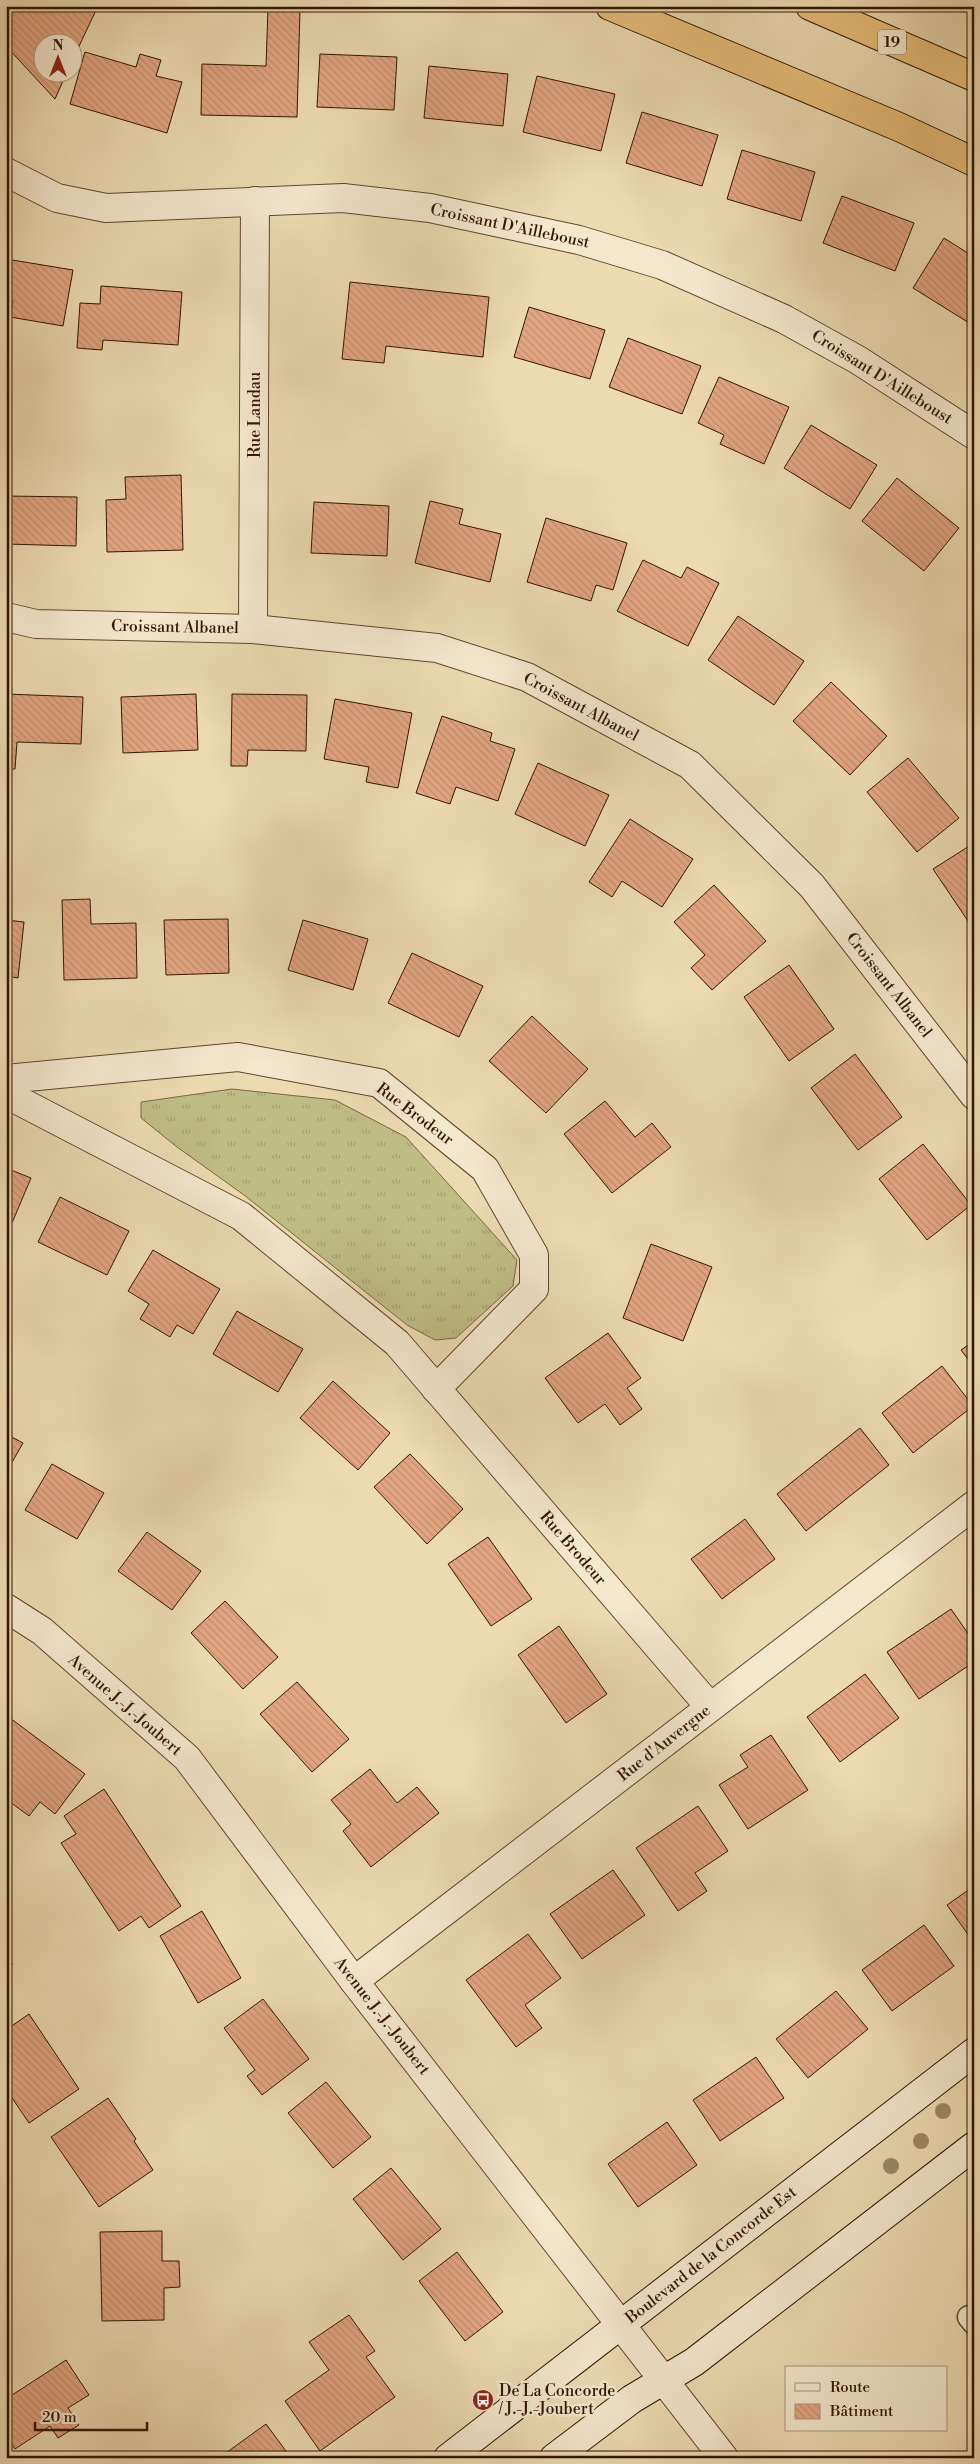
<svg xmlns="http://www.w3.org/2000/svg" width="980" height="2464" font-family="'Libre Bodoni',serif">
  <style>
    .grass { fill: url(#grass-tufts); stroke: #796944 }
    .building { fill: url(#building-back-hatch); stroke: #331501 }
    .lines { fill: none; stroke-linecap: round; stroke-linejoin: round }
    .lane-casing { stroke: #61462d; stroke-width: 25 }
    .street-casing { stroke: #61462d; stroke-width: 30 }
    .secondary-casing { stroke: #331501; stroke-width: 30 }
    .highway-casing { stroke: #331501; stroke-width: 30 }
    .lane { stroke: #f3e7cc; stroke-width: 22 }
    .street { stroke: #f3e7cc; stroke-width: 28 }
    .secondary { stroke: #f3e7cc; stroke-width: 28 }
    .highway { stroke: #e6bd78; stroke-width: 28 }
    .tree { fill: #9d8966 }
    .labels { text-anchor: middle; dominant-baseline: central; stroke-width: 5; stroke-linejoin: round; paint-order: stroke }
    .shield { fill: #f3e7cc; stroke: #6d543e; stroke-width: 1 }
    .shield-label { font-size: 15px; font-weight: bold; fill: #331501 }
    .street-label { font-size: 16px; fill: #331501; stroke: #f3e7cc }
    .poi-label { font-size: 16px; fill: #331501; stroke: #f3e7cc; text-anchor: start }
  </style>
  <defs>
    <pattern id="grass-tufts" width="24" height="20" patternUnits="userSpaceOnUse" patternTransform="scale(1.25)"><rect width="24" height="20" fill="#bfbd86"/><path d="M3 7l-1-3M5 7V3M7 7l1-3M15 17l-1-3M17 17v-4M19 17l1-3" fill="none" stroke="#a5a272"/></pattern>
    <pattern id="building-back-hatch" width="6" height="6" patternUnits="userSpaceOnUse" patternTransform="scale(1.25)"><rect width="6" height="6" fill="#e2a582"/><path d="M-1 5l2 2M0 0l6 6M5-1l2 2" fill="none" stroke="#c28d6e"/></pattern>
  </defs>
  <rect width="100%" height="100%" fill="#ecdab1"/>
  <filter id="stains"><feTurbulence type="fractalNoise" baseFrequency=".004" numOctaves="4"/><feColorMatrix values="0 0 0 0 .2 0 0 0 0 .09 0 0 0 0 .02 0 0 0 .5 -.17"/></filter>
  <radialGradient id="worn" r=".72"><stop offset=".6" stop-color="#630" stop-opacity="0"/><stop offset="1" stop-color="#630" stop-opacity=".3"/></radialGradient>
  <!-- grass -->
  <polygon class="grass" points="232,1089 335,1100 406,1137 517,1260 513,1286 456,1338 435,1340 407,1325 244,1195 177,1147 141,1118 141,1102"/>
  <!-- building -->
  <g class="building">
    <polygon points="6,6 98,6 72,61 72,42 42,42 42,72 67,72 55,99 6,46"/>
    <polygon points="268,8 300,9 297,117 201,115 202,64 266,66"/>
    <polygon points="85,52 136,67 140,54 161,60 156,76 182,82 167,133 70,104"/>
    <polygon points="320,54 397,57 394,110 317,107"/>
    <polygon points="429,66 508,74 503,126 424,118"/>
    <polygon points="537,76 615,94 601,151 523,132"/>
    <polygon points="642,112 718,135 702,186 626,163"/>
    <polygon points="742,150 815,172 801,221 727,199"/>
    <polygon points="842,196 914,223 895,271 823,243"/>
    <polygon points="944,238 974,257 974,326 913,288"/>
    <polygon points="6,259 73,270 63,326 10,317 13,301 6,300"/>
    <polygon points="350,282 489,297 483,357 386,346 384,363 342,359"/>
    <polygon points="101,286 182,292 178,345 103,340 102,350 77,348 80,303 100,304"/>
    <polygon points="529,307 605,330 590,379 514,357"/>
    <polygon points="628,338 701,366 682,414 609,387"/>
    <polygon points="719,377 789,407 764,464 720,444 724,435 698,423"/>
    <polygon points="811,425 877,465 850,509 784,468"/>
    <polygon points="181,475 183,550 107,552 106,500 126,499 125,477"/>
    <polygon points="897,478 959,528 924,571 862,521"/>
    <polygon points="6,496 77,497 76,546 6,544"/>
    <polygon points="430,501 463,509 459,524 501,534 490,582 415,563"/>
    <polygon points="314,502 389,506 387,556 311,553"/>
    <polygon points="546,518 627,543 613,590 596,585 591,601 527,582"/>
    <polygon points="643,560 681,578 687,567 719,583 688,646 617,611"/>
    <polygon points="738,616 804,661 774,705 708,660"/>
    <polygon points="831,682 887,736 850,775 793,721"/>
    <polygon points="6,694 83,697 81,744 17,742 15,769 6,769"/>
    <polygon points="196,694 198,750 123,753 121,697"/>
    <polygon points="232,694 307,695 306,751 248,750 247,766 231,766"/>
    <polygon points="335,699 412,713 398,788 366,782 369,767 324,759"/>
    <polygon points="442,716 492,733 490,741 515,749 498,801 456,787 450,804 416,793"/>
    <polygon points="908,758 959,818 917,852 867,792"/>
    <polygon points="538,763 609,795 585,846 515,814"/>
    <polygon points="630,819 693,859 662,907 622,881 612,897 589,882"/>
    <polygon points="974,843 974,930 933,869"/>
    <polygon points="714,885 766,941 712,990 691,968 705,955 674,922"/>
    <polygon points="90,899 91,924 136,923 137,978 64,980 62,900"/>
    <polygon points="228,919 229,973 166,975 164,920"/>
    <polygon points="6,920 24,922 18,978 6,976"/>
    <polygon points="303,920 368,939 353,990 288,970"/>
    <polygon points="412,953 483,986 459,1037 388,1003"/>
    <polygon points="789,965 834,1029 789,1061 744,997"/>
    <polygon points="532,1016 588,1069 546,1113 489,1061"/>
    <polygon points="855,1054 902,1117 858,1150 811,1088"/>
    <polygon points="605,1101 635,1137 652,1123 671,1147 612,1193 564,1134"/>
    <polygon points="923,1144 971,1205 927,1240 879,1179"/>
    <polygon points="6,1168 31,1178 12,1223 6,1221"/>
    <polygon points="60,1197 129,1231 107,1275 38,1242"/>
    <polygon points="651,1244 712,1267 683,1341 623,1318"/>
    <polygon points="153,1250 220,1289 193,1334 177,1325 170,1337 140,1319 149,1304 128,1291"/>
    <polygon points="237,1311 303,1349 278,1392 213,1354"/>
    <polygon points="608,1333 641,1378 627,1388 642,1409 620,1425 605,1404 578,1423 545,1378"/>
    <polygon points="974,1341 974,1367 961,1350"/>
    <polygon points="942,1366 973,1406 913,1453 882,1413"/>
    <polygon points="333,1381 390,1433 358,1470 300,1418"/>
    <polygon points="860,1428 889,1465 806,1531 777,1494"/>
    <polygon points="6,1434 23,1443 6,1473"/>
    <polygon points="410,1454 463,1509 427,1544 374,1487"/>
    <polygon points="52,1464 104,1493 77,1539 25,1510"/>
    <polygon points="745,1519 775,1559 722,1599 691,1559"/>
    <polygon points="147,1532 201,1571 172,1610 118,1571"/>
    <polygon points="488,1537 532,1599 491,1626 448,1564"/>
    <polygon points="225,1601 278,1657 243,1689 191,1633"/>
    <polygon points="951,1609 974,1642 974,1662 919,1699 887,1652"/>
    <polygon points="559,1626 607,1694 566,1723 518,1655"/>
    <polygon points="865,1674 899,1718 840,1762 807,1717"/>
    <polygon points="297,1682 349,1739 312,1772 260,1714"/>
    <polygon points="6,1715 85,1774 55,1814 40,1802 29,1816 6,1799"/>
    <polygon points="771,1735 808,1790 748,1829 719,1785 748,1767 740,1755"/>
    <polygon points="370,1769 397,1803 417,1787 439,1813 371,1867 343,1831 351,1824 331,1800"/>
    <polygon points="104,1789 181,1906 149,1928 141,1916 119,1931 61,1843 76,1834 64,1816"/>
    <polygon points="698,1806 728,1851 695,1873 707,1891 678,1911 636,1848"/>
    <polygon points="613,1870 645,1915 582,1959 550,1914"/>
    <polygon points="974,1886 974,1943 947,1905"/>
    <polygon points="202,1911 241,1978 198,2003 160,1936"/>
    <polygon points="924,1925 954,1966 892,2011 862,1970"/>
    <polygon points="528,1934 561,1978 525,2005 542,2028 516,2047 466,1980"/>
    <polygon points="6,1957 13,1964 6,1970"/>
    <polygon points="836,1991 868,2029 808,2078 776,2039"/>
    <polygon points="263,1999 309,2059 262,2095 247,2076 255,2070 224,2028"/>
    <polygon points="29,2014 79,2089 29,2123 6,2089 6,2030"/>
    <polygon points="756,2057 784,2098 720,2141 693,2100"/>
    <polygon points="326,2082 371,2137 333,2168 288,2113"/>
    <polygon points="108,2098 136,2139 134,2141 153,2170 99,2207 51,2137"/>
    <polygon points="667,2122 697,2165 638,2207 608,2164"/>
    <polygon points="391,2168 441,2229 403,2260 353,2199"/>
    <polygon points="162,2231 162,2261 179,2261 180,2287 164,2288 164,2320 102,2321 100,2232"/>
    <polygon points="457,2252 503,2312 465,2341 419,2281"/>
    <polygon points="349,2315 375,2351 366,2357 395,2397 320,2451 285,2401 329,2370 309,2342"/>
    <polygon points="66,2360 89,2395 68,2408 79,2425 58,2438 50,2426 15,2449 6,2435 6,2399"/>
    <polygon points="266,2424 291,2458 219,2458"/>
  </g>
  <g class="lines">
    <!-- lane casing -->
    <g class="lane-casing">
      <polyline id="lane" points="969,2317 974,2323"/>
    </g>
    <!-- street casing -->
    <g class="street-casing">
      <g id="street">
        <polyline points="6,172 57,198 106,208 343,198 430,208 579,240 662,265 784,319 858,360 974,435"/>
        <polyline points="6,617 36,624 253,629 437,648 527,677 690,765 812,886 974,1095"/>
        <polyline points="253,629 255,201"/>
        <polyline points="6,1079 238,1057 379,1083 485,1169 534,1255 534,1289 436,1389"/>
        <polyline points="6,1094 241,1216 397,1343 710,1707"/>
        <polyline points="6,1608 42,1631 187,1758 354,1981 724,2458"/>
        <polyline points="354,1981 974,1505"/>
      </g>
    </g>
    <!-- secondary casing -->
    <g class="secondary-casing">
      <g id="secondary">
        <polyline points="448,2458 974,2052"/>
        <polyline points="554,2458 632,2399 694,2362 974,2146"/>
      </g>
    </g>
    <!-- highway casing -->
    <g class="highway-casing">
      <g id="highway">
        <polyline points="610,6 899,127 974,162"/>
        <polyline points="810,6 974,77"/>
      </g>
    </g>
    <!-- lane -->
    <use href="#lane" class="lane"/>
    <!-- street -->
    <use href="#street" class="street"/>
    <!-- secondary -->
    <use href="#secondary" class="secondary"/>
    <!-- highway -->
    <use href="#highway" class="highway"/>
  </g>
  <!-- trees -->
  <g class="tree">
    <circle cx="943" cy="2111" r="8"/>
    <circle cx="921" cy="2141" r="8"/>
    <circle cx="891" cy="2166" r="8"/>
  </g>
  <!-- icons -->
  <defs>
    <g id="bus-disc" transform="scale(1.125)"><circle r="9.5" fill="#8f2418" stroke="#f3e7cc"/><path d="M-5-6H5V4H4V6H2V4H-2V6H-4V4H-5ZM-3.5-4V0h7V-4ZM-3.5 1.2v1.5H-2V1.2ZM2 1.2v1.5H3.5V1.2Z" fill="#fff"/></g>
  </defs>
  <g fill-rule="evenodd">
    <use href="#bus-disc" x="483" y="2400"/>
  </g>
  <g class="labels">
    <!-- shield labels -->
    <rect class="shield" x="878" y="29.5" width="28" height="25" rx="4"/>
    <g class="shield-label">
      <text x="892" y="42">19</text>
    </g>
    <!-- street labels -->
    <g class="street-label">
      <text transform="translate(510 226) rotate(12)">Croissant D'Ailleboust</text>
      <text transform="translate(882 377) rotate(32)">Croissant D'Ailleboust</text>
      <text transform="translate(255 415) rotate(-90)">Rue Landau</text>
      <text transform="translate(175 627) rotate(1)">Croissant Albanel</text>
      <text transform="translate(581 707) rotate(28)">Croissant Albanel</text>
      <text transform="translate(889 985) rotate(52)">Croissant Albanel</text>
      <text transform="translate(415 1114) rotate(37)">Rue Brodeur</text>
      <text transform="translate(573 1548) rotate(49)">Rue Brodeur</text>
      <text transform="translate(125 1705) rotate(41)">Avenue J.-J.-Joubert</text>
      <text transform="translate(664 1743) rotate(-38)">Rue d'Auvergne</text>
      <text transform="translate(382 2016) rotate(52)">Avenue J.-J.-Joubert</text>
      <text transform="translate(711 2255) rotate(-38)">Boulevard de la Concorde Est</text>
    </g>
    <!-- poi labels -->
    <g class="poi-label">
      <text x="499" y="2391">De La Concorde<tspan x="499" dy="18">/ J.-J.-Joubert</tspan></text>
    </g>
  </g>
  <!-- margin -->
  <rect width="980" height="2464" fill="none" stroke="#ecdab1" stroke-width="25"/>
  <rect x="8" y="8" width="965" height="2449" fill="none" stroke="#331501" stroke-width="2.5"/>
  <rect x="12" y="12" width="955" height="2439" fill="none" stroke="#331501"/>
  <!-- legend -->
  <rect x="785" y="2366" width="162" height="65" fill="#f3e7cc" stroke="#a6937b"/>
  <rect x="795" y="2383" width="25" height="8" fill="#f3e7cc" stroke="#a6937b"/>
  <text x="830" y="2392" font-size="15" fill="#331501">Route</text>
  <rect x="795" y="2404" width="25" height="15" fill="url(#building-back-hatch)" stroke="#a6937b"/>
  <text x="830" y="2416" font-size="15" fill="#331501">Bâtiment</text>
  <!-- north arrow -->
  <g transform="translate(58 58)"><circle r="24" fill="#f3e7cc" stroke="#a6937b"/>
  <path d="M0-4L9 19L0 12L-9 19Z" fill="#8f2418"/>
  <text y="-8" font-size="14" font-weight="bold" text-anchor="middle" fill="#331501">N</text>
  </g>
  <!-- scale -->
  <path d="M35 2422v8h112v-8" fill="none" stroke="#331501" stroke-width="2.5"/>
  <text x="42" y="2422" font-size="15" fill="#331501" stroke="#f3e7cc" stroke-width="4" paint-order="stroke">20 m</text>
  <rect width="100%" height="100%" filter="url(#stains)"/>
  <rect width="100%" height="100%" fill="url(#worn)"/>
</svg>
